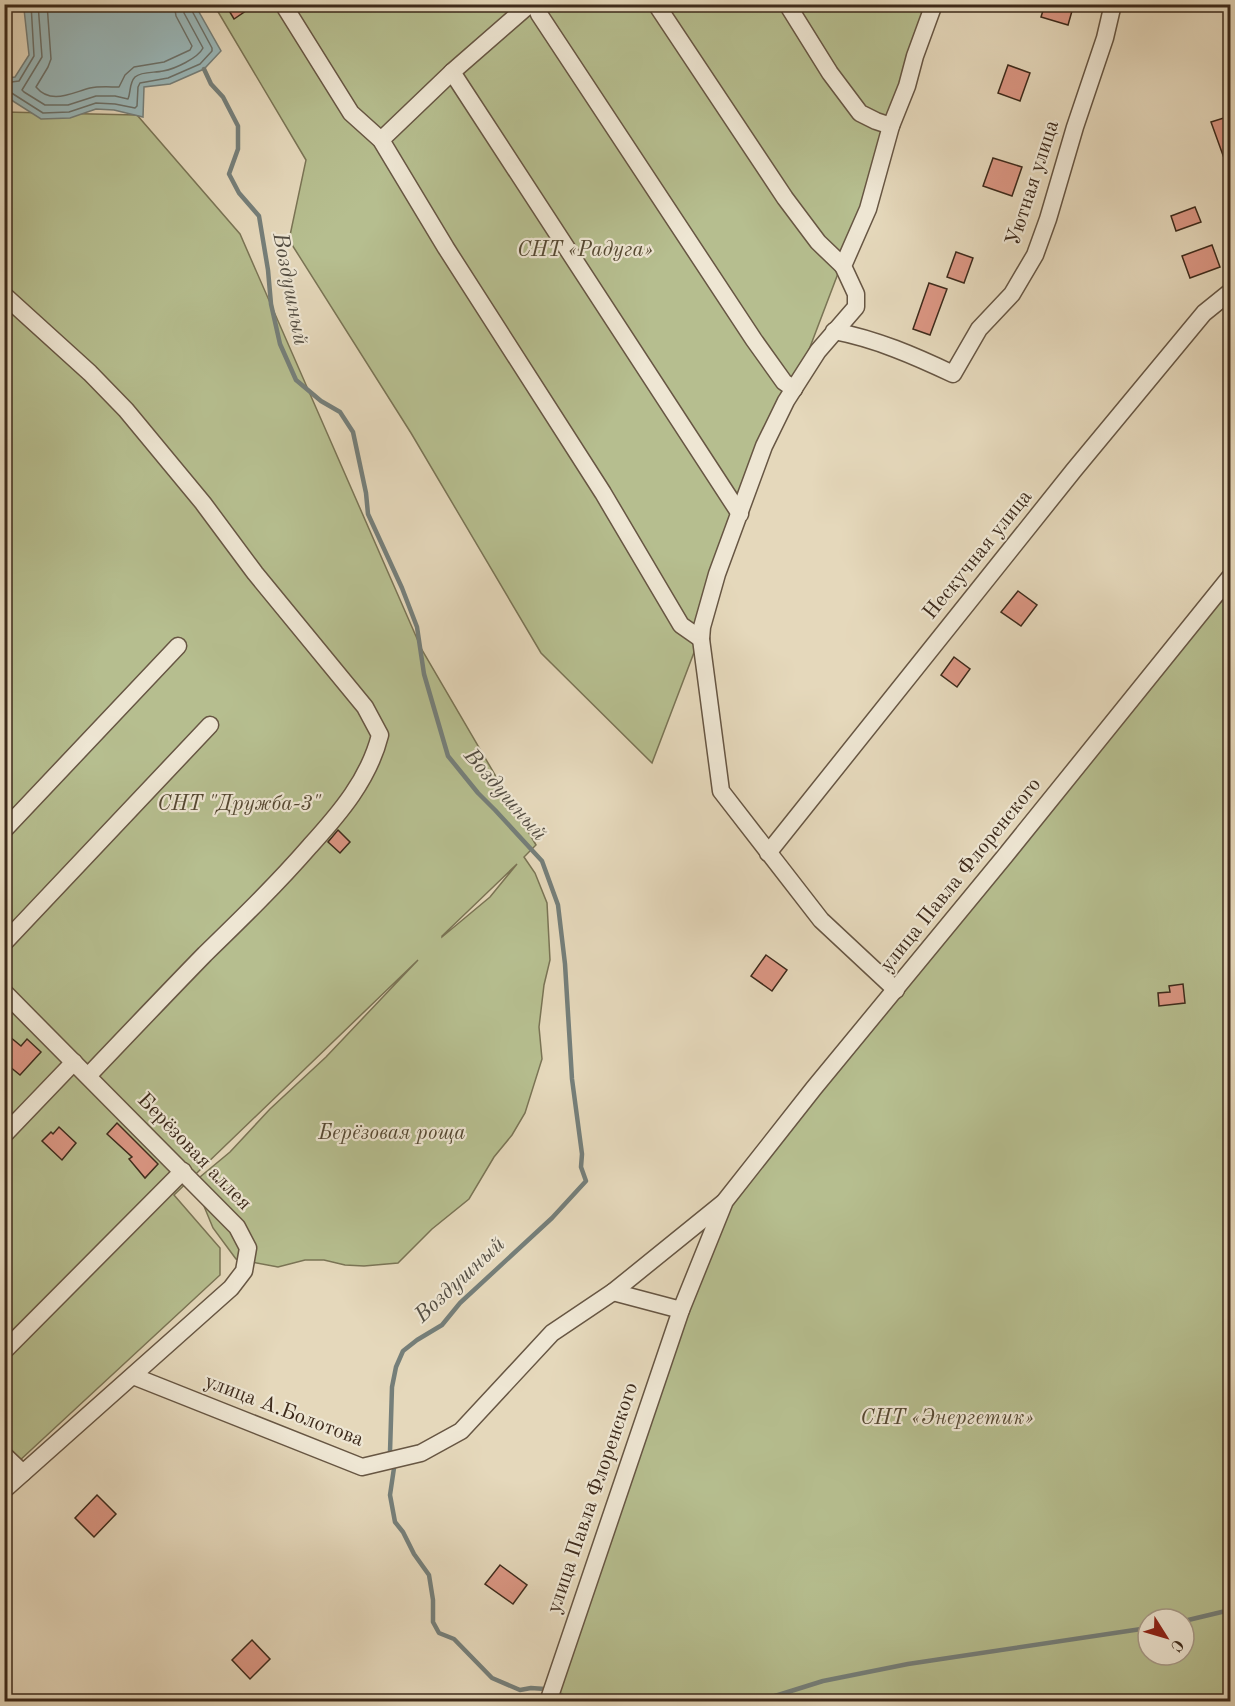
<svg xmlns="http://www.w3.org/2000/svg" width="1235" height="1706" font-family="'Old Standard TT',serif">
  <style>
    .green { fill: #b6be8f; stroke: #7a7455; stroke-width: 1.5; fill-rule: evenodd }
    .water { fill: #9ab8ba; stroke: #757f7a; stroke-width: 1.5 }
    .lines { fill: none; stroke-linecap: round; stroke-linejoin: round }
    .shore { stroke: #6c716a; stroke-width: 1.5 }
    .stream { stroke: #757f7a; stroke-width: 4.5 }
    .building { fill: #db9683; stroke: #3d2a1b; stroke-width: 1.5 }
    .minor-casing { stroke: #675643; stroke-width: 19 }
    .minor { stroke: #eee6d3; stroke-width: 16 }
    .labels { text-anchor: middle; dominant-baseline: central; stroke-width: 4.5; stroke-linejoin: round; paint-order: stroke }
    .street-label { font-size: 21px; fill: #3d2a1b; stroke: #eee6d3 }
    .park-label { font-size: 21px; font-style: italic; fill: #554832; stroke: #eee6d3 }
    .water-label { font-size: 22px; font-style: italic; fill: #544e43; stroke: #eee6d3 }
  </style>
  <rect width="100%" height="100%" fill="#e5d8bb"/>
  <filter id="stains"><feTurbulence type="fractalNoise" baseFrequency=".00333" numOctaves="4"/><feColorMatrix values="0 0 0 0 .2 0 0 0 0 .09 0 0 0 0 .02 0 0 0 .5 -.17"/></filter>
  <radialGradient id="worn" r=".72"><stop offset=".6" stop-color="#630" stop-opacity="0"/><stop offset="1" stop-color="#630" stop-opacity=".3"/></radialGradient>
  <!-- green -->
  <g class="green">
    <polygon points="214,5 940,5 652,763 541,653 411,433 289,240 306,160"/>
    <path d="M 4,112 L 137,115 L 240,234 L 422,650 L 536,845 L 524,857 L 535,873 L 547,903 L 550,960 L 544,985 L 539,1027 L 542,1059 L 525,1113 L 512,1135 L 494,1157 L 469,1199 L 432,1229 L 398,1263 L 364,1266 L 345,1265 L 324,1260 L 305,1260 L 278,1267 L 236,1259 L 213,1228 L 194,1182 L 230,1152 L 270,1109 L 326,1057 L 418,960 L 174,1195 L 220,1248 L 220,1275 L 18,1462 L 4,1449 ZM 517,864 L 490,897 L 442,937 L 442,936 Z"/>
    <path d="M 1230,573 L 1230,1701 L 545,1702 L 659,1369 L 733,1196 ZM 1148,1619 L 1184,1619 L 1184,1655 L 1148,1655 Z"/>
  </g>
  <!-- water -->
  <polygon class="water" points="25,5 195,5 221,51 204,69 170,84 144,87 143,117 114,110 96,109 70,118 41,119 5,96 5,78 15,77 29,55 24,9"/>
  <g class="lines">
    <!-- shore -->
    <g class="shore">
      <path d="M 38,4 L 42,57 L 22,90 L 24,92 L 45,105 L 68,105 L 96,96 L 115,96 L 128,99 C 131,92 129,83 135,77 C 142,71 155,73 163,71 C 175,69 198,58 203,48 L 184,13 L 183,4"/>
      <path d="M 47,4 L 51,59 L 48,67 L 36,87 C 51,105 71,93 90,88 C 99,86 110,87 119,87 L 125,75 L 134,67 L 164,62 L 190,50 L 192,46 L 176,16 L 174,4"/>
      <polyline points="4,83 19,81 34,56 31,4"/>
      <polyline points="4,91 10,92 43,113 69,112 96,103 115,104 135,108 137,106 138,87 140,83 168,78 200,64 212,51 212,48 191,9 190,4"/>
    </g>
    <!-- stream -->
    <g class="stream">
      <polyline points="204,69 211,84 223,97 238,126 238,149 229,174 239,193 259,216 268,270 271,304 280,344 296,380 321,401 340,412 353,432 366,493 368,514 402,588 417,627 424,674 448,756 478,793 495,810 542,861 558,905 565,964 572,1079 582,1154 581,1167 586,1181 552,1218 460,1303 442,1325 417,1340 403,1351 396,1367 392,1387 390,1452"/>
      <polyline points="394,1468 390,1495 395,1522 403,1532 414,1554 429,1575 433,1600 433,1622 439,1633 454,1639 492,1678 520,1690 531,1688 545,1689"/>
      <polyline points="1184,1621 1230,1610"/>
      <polyline points="557,1693 574,1702"/>
      <polyline points="775,1696 823,1681 908,1664 1148,1628"/>
      <polyline points="760,1702 775,1696 781,1702"/>
    </g>
  </g>
  <!-- building -->
  <g class="building">
    <polygon points="225,4 256,4 234,19"/>
    <polygon points="1045,4 1074,4 1068,25 1041,17"/>
    <polygon points="1008,65 1030,73 1020,101 998,93"/>
    <polygon points="1230,116 1230,171 1229,172 1211,122"/>
    <polygon points="993,158 1022,167 1012,196 983,186"/>
    <polygon points="1195,207 1201,222 1176,231 1171,216"/>
    <polygon points="1212,245 1220,267 1190,278 1182,256"/>
    <polygon points="956,252 973,258 964,283 947,277"/>
    <polygon points="929,283 947,289 930,335 913,329"/>
    <polygon points="1018,591 1037,605 1021,626 1001,612"/>
    <polygon points="954,657 970,669 957,687 941,675"/>
    <polygon points="338,830 350,842 340,853 328,842"/>
    <polygon points="766,955 787,970 772,991 751,976"/>
    <polygon points="1183,984 1185,1003 1159,1006 1158,993 1170,992 1169,986"/>
    <polygon points="4,1032 21,1046 27,1039 41,1052 20,1075 4,1062"/>
    <polygon points="117,1123 158,1164 145,1178 129,1159 132,1157 107,1134"/>
    <polygon points="59,1127 76,1143 62,1160 42,1141 51,1132 53,1134"/>
    <polygon points="97,1495 116,1514 94,1537 75,1518"/>
    <polygon points="500,1565 527,1585 513,1604 485,1584"/>
    <polygon points="252,1640 270,1659 250,1679 232,1660"/>
  </g>
  <g class="lines">
    <!-- minor casing -->
    <g class="minor-casing">
      <g id="minor">
        <polyline points="283,4 351,113 381,140 446,248 603,493 681,625 701,639"/>
        <polyline points="535,4 539,14 754,340 784,382 794,389"/>
        <polyline points="656,4 785,198 818,242 843,266"/>
        <polyline points="787,4 830,73 860,113 876,121 891,126"/>
        <polyline points="452,72 740,514"/>
        <polyline points="381,140 452,72 530,4"/>
        <path d="M 4,295 L 90,373 L 126,410 L 203,503 L 255,573 L 365,707 L 380,735 C 369,779 340,813 310,846 C 277,884 241,919 205,954 C 166,994 127,1035 88,1076"/>
        <path d="M 834,331 C 876,339 915,356 953,374 L 979,329 L 1012,294 L 1035,255 L 1048,219 L 1075,127 L 1105,38 L 1113,4"/>
        <polyline points="4,830 178,646"/>
        <polyline points="768,853 1074,470 1204,313 1230,292"/>
        <polyline points="4,943 210,725"/>
        <polyline points="896,990 821,920 721,791 701,639 702,627 717,574 764,446 786,401 818,351 856,307 856,294 843,266 868,209 891,126 907,86 915,56 934,4"/>
        <polyline points="4,992 237,1227 248,1248 244,1271 231,1288 4,1490"/>
        <polyline points="4,1135 74,1062"/>
        <polyline points="613,1292 681,1310"/>
        <polyline points="4,1351 183,1171"/>
        <polyline points="133,1376 362,1467 421,1453 461,1431 552,1333 613,1292 723,1203"/>
        <polyline points="4,1455 23,1473"/>
        <polyline points="548,1702 681,1310 725,1201 814,1088 1005,856 1230,577"/>
      </g>
    </g>
    <!-- minor -->
    <use href="#minor" class="minor"/>
  </g>
  <g class="labels">
    <!-- street labels -->
    <g class="street-label">
      <text transform="translate(1033 183) rotate(-72)">Уютная улица</text>
      <text transform="translate(978 555) rotate(-51)">Нескучная улица</text>
      <text transform="translate(961 875) rotate(-51)">улица Павла Флоренского</text>
      <text transform="translate(194 1152) rotate(46)">Берёзовая аллея</text>
      <text transform="translate(284 1411) rotate(21)">улица А.Болотова</text>
      <text transform="translate(593 1498) rotate(-71)">улица Павла Флоренского</text>
    </g>
    <!-- park labels -->
    <g class="park-label">
      <text x="585" y="250">СНТ «Радуга»</text>
      <text x="239" y="804">СНТ "Дружба-3"</text>
      <text x="392" y="1133">Берёзовая роща</text>
      <text x="947" y="1418">СНТ «Энергетик»</text>
    </g>
    <!-- water labels -->
    <g class="water-label">
      <text transform="translate(290 289) rotate(79)">Воздушный</text>
      <text transform="translate(505 795) rotate(49)">Воздушный</text>
      <text transform="translate(460 1280) rotate(-43)">Воздушный</text>
    </g>
  </g>
  <!-- margin -->
  <rect width="1235" height="1706" fill="none" stroke="#e5d8bb" stroke-width="24"/>
  <rect x="6" y="6" width="1223" height="1694" fill="none" stroke="#3d2a1b" stroke-width="3"/>
  <rect x="12" y="12" width="1211" height="1682" fill="none" stroke="#3d2a1b" stroke-width="1.5"/>
  <!-- north arrow -->
  <g transform="translate(1166 1637) rotate(127)"><circle r="28" fill="#eee6d3" stroke="#a79b89" stroke-width="1.5"/>
  <path d="M0-4.5L10 22L0 15L-10 22Z" fill="#8f2418"/>
  <text y="-9" font-size="16" font-weight="bold" text-anchor="middle" fill="#3d2a1b">С</text>
  </g>
  <rect width="100%" height="100%" filter="url(#stains)"/>
  <rect width="100%" height="100%" fill="url(#worn)"/>
</svg>
